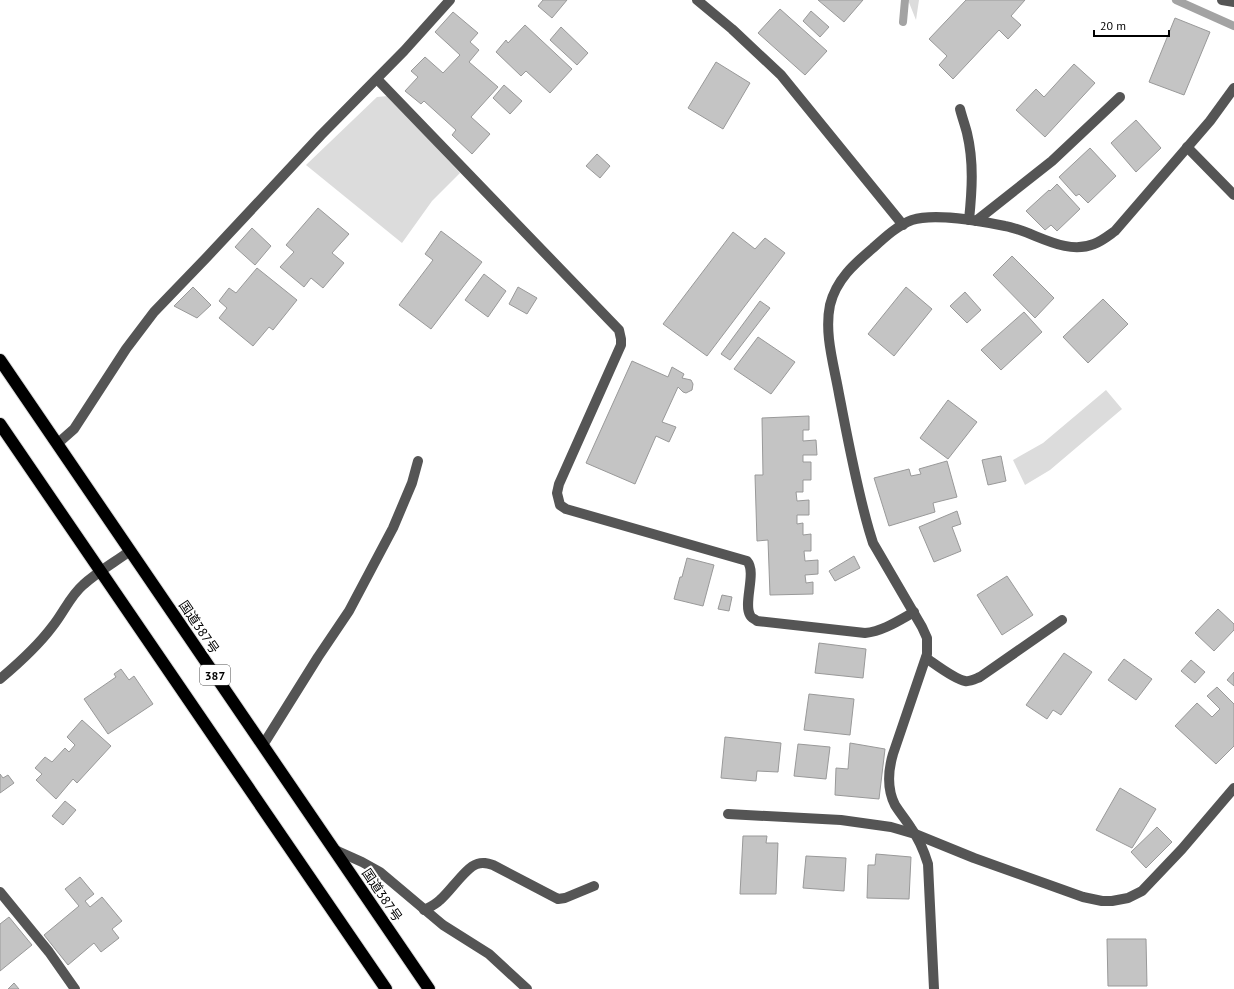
<svg xmlns="http://www.w3.org/2000/svg" width="1234" height="989" font-family="'PT Sans','Noto Sans JP',sans-serif">
  <style>
    .green { fill: #dcdcdc }
    .lines { fill: none; stroke-linecap: round; stroke-linejoin: round }
    .stream { stroke: #a3a3a3; stroke-width: 8 }
    .building { fill: #c4c4c4; stroke: #999 }
    .highway-casing { stroke: #dbdbdb; stroke-width: 14 }
    .minor { stroke: #555; stroke-width: 10 }
    .highway { stroke: #000; stroke-width: 12 }
    .labels { text-anchor: middle; dominant-baseline: central; stroke-width: 4; stroke-linejoin: round; paint-order: stroke }
    .shield { fill: #fff; stroke: #4c4c4c; stroke-width: 1 }
    .shield-label { font-size: 12px; font-weight: bold; fill: #000 }
    .street-label { font-size: 13px; fill: #000; stroke: #fff }
  </style>
  <rect width="100%" height="100%" fill="#fff"/>
  <!-- green -->
  <g class="green">
    <polygon points="908,0 919,0 916,20"/>
    <polygon points="388,96 460,173 432,201 402,243 306,165 377,97"/>
    <polygon points="1106,390 1122,409 1050,470 1025,485 1013,460 1043,443"/>
  </g>
  <g class="lines">
    <!-- stream -->
    <g class="stream">
      <polyline points="1176,0 1234,26"/>
      <polyline points="903,22 905,0"/>
    </g>
  </g>
  <!-- building -->
  <g class="building">
    <polygon points="543,0 567,0 552,18 538,6"/>
    <polygon points="818,0 863,0 844,22"/>
    <polygon points="966,0 1025,0 1011,16 1021,25 1008,39 999,30 953,79 939,65 947,56 929,39"/>
    <polygon points="780,9 827,51 805,75 758,33"/>
    <polygon points="811,11 829,27 820,37 803,21"/>
    <polygon points="453,12 478,33 470,42 479,50 469,62 498,87 471,117 490,134 472,154 452,135 456,130 424,101 421,104 405,91 418,77 411,71 425,57 443,73 460,55 435,32"/>
    <polygon points="1175,18 1210,32 1184,95 1149,82"/>
    <polygon points="525,25 572,69 550,93 526,71 521,76 496,52 506,40 508,43"/>
    <polygon points="561,27 588,53 577,65 550,40"/>
    <polygon points="716,62 750,83 723,129 688,108"/>
    <polygon points="1074,64 1095,83 1045,137 1016,110 1036,89 1044,97"/>
    <polygon points="504,85 522,101 510,114 493,98"/>
    <polygon points="1136,120 1161,148 1136,172 1111,143"/>
    <polygon points="1090,148 1116,176 1088,203 1079,194 1076,196 1059,177"/>
    <polygon points="597,154 610,166 600,178 586,166"/>
    <polygon points="1057,184 1080,209 1057,231 1051,225 1045,230 1026,211 1049,190 1050,191"/>
    <polygon points="318,208 349,234 332,253 344,263 323,288 311,278 304,287 280,267 294,252 286,245"/>
    <polygon points="252,228 271,246 255,265 235,247"/>
    <polygon points="441,231 482,262 431,329 399,305 433,260 425,254"/>
    <polygon points="733,232 755,249 765,238 785,253 707,356 663,324"/>
    <polygon points="1012,256 1054,298 1035,318 993,275"/>
    <polygon points="257,268 297,300 273,330 269,327 253,346 219,318 227,308 219,301 229,288 236,293"/>
    <polygon points="484,274 506,291 488,317 465,300"/>
    <polygon points="193,287 211,305 197,318 174,306"/>
    <polygon points="518,287 537,298 527,314 509,304"/>
    <polygon points="906,287 932,309 894,356 868,334"/>
    <polygon points="965,292 981,310 967,323 950,306"/>
    <polygon points="1103,299 1128,324 1088,363 1063,337"/>
    <polygon points="760,301 770,308 730,360 721,354"/>
    <polygon points="1024,312 1042,332 1001,370 981,350"/>
    <polygon points="758,337 795,362 771,394 734,369"/>
    <polygon points="632,361 668,377 672,367 684,374 682,378 691,380 693,384 692,390 686,393 683,392 678,387 662,422 676,427 669,442 656,436 635,484 586,463"/>
    <polygon points="948,400 977,422 948,459 920,438"/>
    <polygon points="809,416 809,430 803,430 803,441 816,440 817,455 803,455 803,462 811,462 811,480 803,480 803,492 796,492 797,501 809,500 809,515 797,515 797,524 803,523 803,535 811,534 811,551 804,551 805,561 818,560 818,574 805,575 806,583 813,582 813,594 770,595 768,540 757,541 755,475 763,475 762,418"/>
    <polygon points="1001,456 1006,481 988,485 982,460"/>
    <polygon points="947,461 957,497 933,503 935,512 889,526 874,478 909,469 911,476 921,474 919,469"/>
    <polygon points="957,511 961,524 952,527 961,551 934,562 919,527"/>
    <polygon points="854,556 860,568 835,581 829,571"/>
    <polygon points="687,558 714,565 703,606 674,599 680,577 682,577"/>
    <polygon points="1007,576 1033,615 1002,635 977,595"/>
    <polygon points="722,595 732,597 729,611 718,609"/>
    <polygon points="1218,609 1234,624 1234,630 1214,651 1195,633"/>
    <polygon points="819,643 866,649 863,678 815,673"/>
    <polygon points="1064,653 1092,672 1061,715 1053,710 1047,719 1026,705"/>
    <polygon points="1124,659 1152,679 1136,700 1108,680"/>
    <polygon points="1191,660 1205,672 1195,683 1181,671"/>
    <polygon points="121,669 129,680 134,676 153,704 108,734 84,699 116,677 114,674"/>
    <polygon points="1234,672 1234,686 1227,680"/>
    <polygon points="1217,687 1234,704 1234,746 1216,764 1175,726 1197,703 1212,717 1220,709 1207,696"/>
    <polygon points="809,694 854,699 850,735 804,730"/>
    <polygon points="82,720 111,746 77,783 73,779 56,799 36,780 42,774 35,768 45,757 52,762 65,748 69,752 75,745 67,737"/>
    <polygon points="725,737 781,743 778,772 757,771 756,781 721,778"/>
    <polygon points="850,743 885,749 879,799 835,795 836,768 848,769"/>
    <polygon points="798,744 830,747 826,779 794,776"/>
    <polygon points="0,774 3,778 8,775 14,783 0,793"/>
    <polygon points="1120,788 1156,809 1132,848 1096,830"/>
    <polygon points="65,801 76,810 63,825 52,816"/>
    <polygon points="1157,827 1172,842 1146,868 1131,852"/>
    <polygon points="743,836 767,836 766,843 778,843 776,894 740,894"/>
    <polygon points="876,854 911,857 909,899 867,898 868,865 875,865"/>
    <polygon points="806,856 846,858 844,891 803,888"/>
    <polygon points="80,877 94,894 85,901 90,907 102,897 122,921 112,929 119,938 101,952 94,943 68,965 44,935 79,906 65,889"/>
    <polygon points="9,917 32,945 0,971 0,924"/>
    <polygon points="1107,939 1146,939 1147,986 1108,986"/>
    <polygon points="14,983 19,989 8,989"/>
  </g>
  <g class="lines">
    <!-- highway casing -->
    <g class="highway-casing">
      <g id="highway">
        <polyline points="0,360 429,989"/>
        <polyline points="0,424 386,989"/>
      </g>
    </g>
    <!-- minor -->
    <g class="minor">
      <polyline points="697,0 732,29 781,75 903,225"/>
      <polyline points="1222,0 1234,2"/>
      <path d="M 377,79 L 619,330 L 621,339 L 621,345 L 559,484 L 557,493 L 560,505 L 566,509 L 747,561 C 757,572 743,603 750,615 C 751,618 755,619 757,621 L 865,633 C 883,631 898,621 914,612"/>
      <path d="M 960,109 C 962,117 965,125 967,133 C 974,162 972,191 969,220"/>
      <polyline points="1187,147 1234,195"/>
      <polyline points="976,221 1052,161 1120,97"/>
      <polyline points="57,444 74,429 126,349 154,312 207,257 321,135 404,51 450,0"/>
      <path d="M 926,658 C 935,664 954,679 965,681 C 970,682 975,679 980,677 L 1062,620"/>
      <path d="M 0,679 C 19,663 37,647 52,627 C 63,614 70,596 83,585 C 97,572 115,562 130,551"/>
      <polyline points="263,745 318,657 349,611 393,528 412,483 418,461"/>
      <polyline points="728,814 841,820 891,827 915,834 974,858 1083,897 1102,901 1112,901 1128,898 1142,891 1182,849 1234,788"/>
      <polyline points="333,849 362,862 380,872 443,925 489,954 527,989"/>
      <polyline points="0,892 49,952 75,989"/>
      <path d="M 424,910 C 430,907 435,905 440,900 C 450,892 466,867 477,864 C 483,862 487,863 493,865 L 558,899 L 565,898 L 594,886"/>
      <path d="M 934,989 L 928,864 C 924,851 919,839 911,828 C 906,820 900,813 895,805 C 887,789 888,771 893,754 L 927,654 L 927,638 L 922,627 L 873,543 L 869,530 C 856,485 848,440 839,394 C 834,365 824,334 830,305 C 836,280 854,264 873,248 C 884,238 898,225 912,220 C 934,213 981,221 1005,226 C 1034,231 1064,256 1094,244 C 1102,241 1108,236 1115,231 L 1210,121 L 1234,88"/>
    </g>
    <!-- highway -->
    <use href="#highway" class="highway"/>
  </g>
  <g class="labels">
    <!-- shield labels -->
    <rect class="shield" x="200" y="665" width="30" height="20" rx="3"/>
    <g class="shield-label">
      <text x="215" y="675">387</text>
    </g>
    <!-- street labels -->
    <g class="street-label">
      <text transform="translate(199 627) rotate(56)">国道387号</text>
      <text transform="translate(382 895) rotate(56)">国道387号</text>
    </g>
  </g>
  <!-- scale -->
  <path d="M1094 30v6h75v-6" fill="none" stroke="#000000" stroke-width="2"/>
  <text x="1100" y="30" font-size="12" fill="#000000" stroke="#ffffff" stroke-width="3" paint-order="stroke">20 m</text>
</svg>
